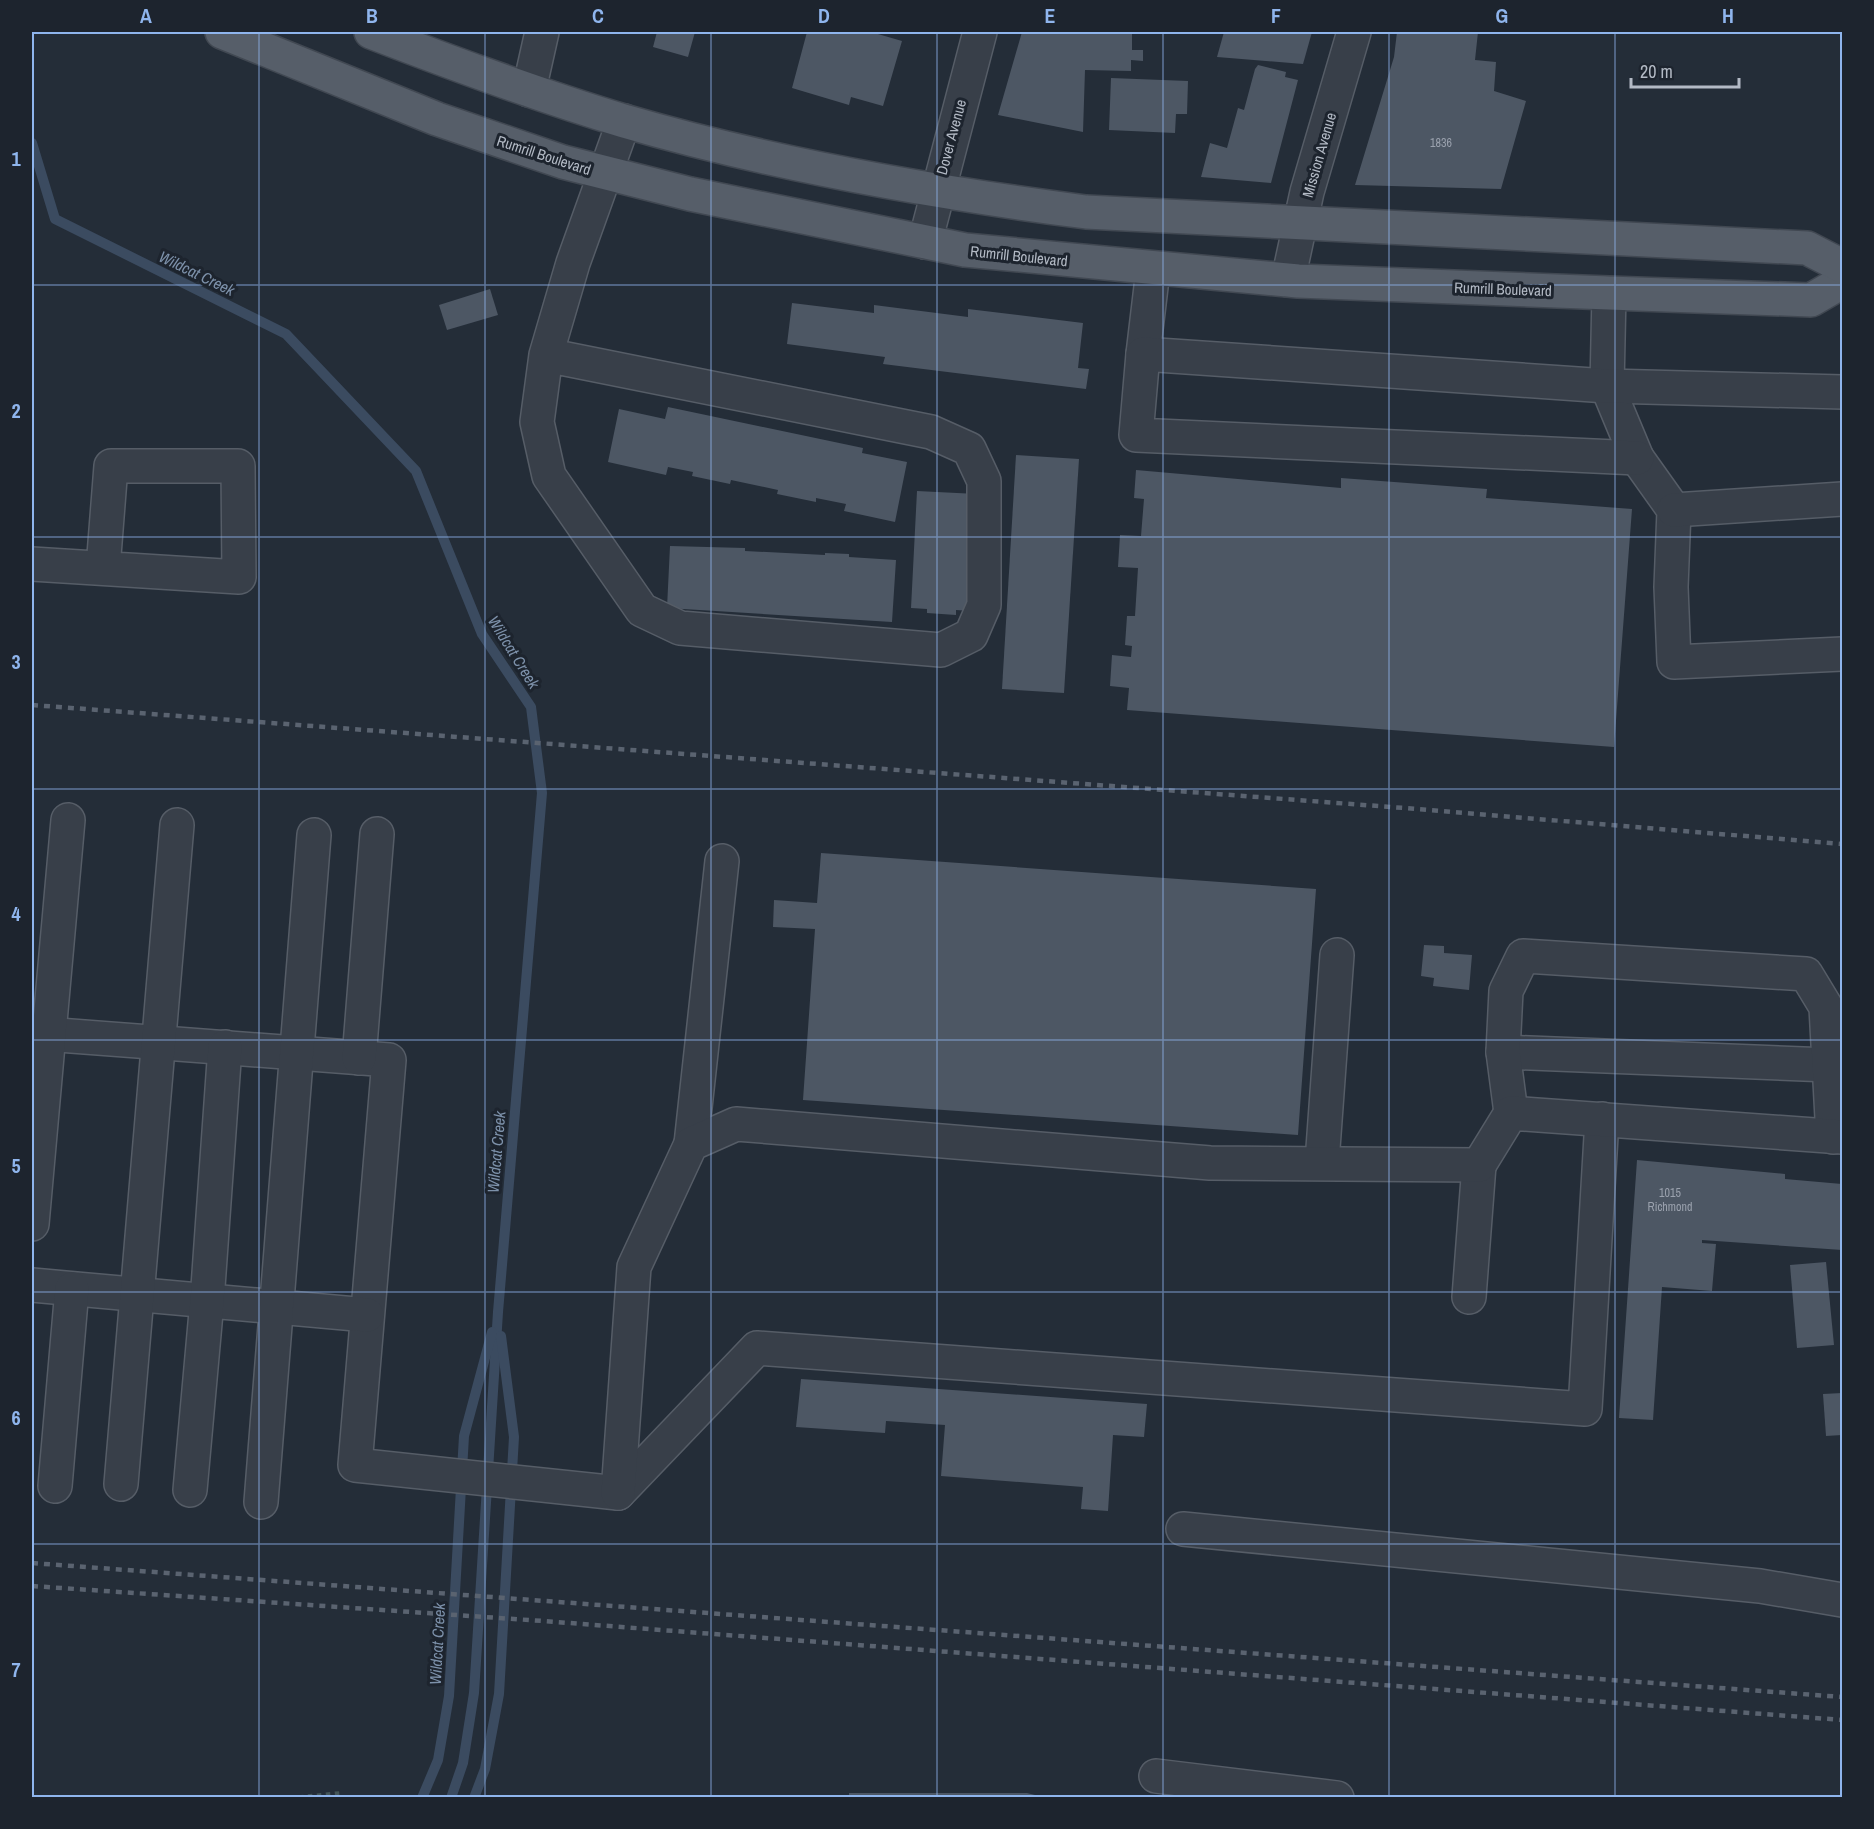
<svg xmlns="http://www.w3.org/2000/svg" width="1874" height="1829" font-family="'Archivo Narrow',sans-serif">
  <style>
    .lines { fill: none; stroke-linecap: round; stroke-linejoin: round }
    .stream { stroke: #3b4b60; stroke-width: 10 }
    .building { fill: #4d5764 }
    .minor-casing { stroke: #565d67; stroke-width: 36 }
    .major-casing { stroke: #414852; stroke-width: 36 }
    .path { stroke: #445557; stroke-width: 4; stroke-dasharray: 4.5 4.5; stroke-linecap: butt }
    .minor { stroke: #383f49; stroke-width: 33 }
    .major { stroke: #565e69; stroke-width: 33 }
    .rail { stroke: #5a6370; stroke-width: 4.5; stroke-dasharray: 6 6; stroke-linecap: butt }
    .grid { fill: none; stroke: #8fb5ed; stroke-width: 1.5; stroke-opacity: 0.55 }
    .labels { text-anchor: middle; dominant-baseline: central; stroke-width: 6; stroke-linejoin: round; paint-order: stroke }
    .number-label { font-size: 12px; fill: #9aa1ad }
    .street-label { font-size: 15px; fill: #b3bac5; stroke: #1d242e }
    .water-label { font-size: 16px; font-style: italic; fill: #7d91aa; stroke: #1d242e }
    .neatline { fill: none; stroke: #8fb5ed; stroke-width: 2 }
    .grid-label { font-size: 20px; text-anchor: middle; font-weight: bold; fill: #8fb5ed }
  </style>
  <rect width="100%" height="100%" fill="#242d38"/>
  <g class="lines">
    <!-- stream -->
    <g class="stream">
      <polyline points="32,143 55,219 286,334 416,471 482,634 531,707 542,793 498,1312 474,1693 463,1763 451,1798"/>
      <polyline points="422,1798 438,1760 449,1696 464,1436 492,1332"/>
      <polyline points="474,1798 485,1769 499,1694 514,1437 501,1336"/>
    </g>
  </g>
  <!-- building -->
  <g class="building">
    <polygon points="657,32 695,32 688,57 653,47"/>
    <polygon points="807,32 871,32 902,41 883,106 851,97 849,105 792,88"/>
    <polygon points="1022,32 1132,32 1132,50 1143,50 1143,61 1131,60 1131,71 1085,70 1083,132 998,115"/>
    <polygon points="1224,32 1312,32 1303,64 1217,57"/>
    <polygon points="1397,32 1478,32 1475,60 1496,62 1494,91 1526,101 1501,189 1355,185 1394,57"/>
    <polygon points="1258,65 1286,72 1285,77 1298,80 1271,183 1201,177 1210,143 1227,148 1238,108 1244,110 1255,69"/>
    <polygon points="1111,78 1188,81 1187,114 1176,114 1175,133 1109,130"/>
    <polygon points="490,289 498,315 447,330 439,305"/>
    <polygon points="792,303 874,313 874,305 968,317 968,309 1083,323 1078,368 1089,369 1086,389 883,364 885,357 787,344"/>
    <polygon points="668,407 863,448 862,453 907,462 895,522 844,511 846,504 816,498 816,502 777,494 778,490 731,480 730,484 692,476 693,472 668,467 666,475 608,462 619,409 665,419"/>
    <polygon points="1016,455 1079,459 1064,693 1002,689"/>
    <polygon points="1136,470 1341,488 1341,478 1487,489 1486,498 1632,509 1614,747 1127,710 1129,688 1110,686 1112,655 1131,657 1132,646 1125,645 1127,616 1135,616 1138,568 1118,567 1120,535 1141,536 1144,499 1134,498"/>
    <polygon points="917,491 977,494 971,611 956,610 956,615 927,613 927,609 911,608"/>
    <polygon points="670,546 745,548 745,551 825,555 825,553 849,554 849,557 896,560 892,622 667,608"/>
    <polygon points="821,853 1316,889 1298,1135 803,1100 815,929 773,927 774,900 817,903"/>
    <polygon points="1424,945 1444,946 1444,953 1472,955 1469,990 1433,986 1434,978 1421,976"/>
    <polygon points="1637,1160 1785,1174 1785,1179 1842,1184 1842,1250 1702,1240 1702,1243 1716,1244 1712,1291 1662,1287 1653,1420 1619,1418"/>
    <polygon points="1826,1262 1834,1345 1797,1348 1790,1265"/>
    <polygon points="801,1379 1147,1404 1144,1437 1113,1435 1108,1511 1081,1509 1083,1487 941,1476 945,1425 886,1421 885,1433 796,1427"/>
    <polygon points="1842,1393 1842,1435 1826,1436 1823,1394"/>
    <polygon points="849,1793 1027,1793 1043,1797 849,1798"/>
  </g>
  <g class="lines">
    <!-- minor casing -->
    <g class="minor-casing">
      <g id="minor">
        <polyline points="529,90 542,32"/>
        <polyline points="925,242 980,32"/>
        <polyline points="1288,280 1307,192 1354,32"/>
        <polyline points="1609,293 1607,386 1637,458 1674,510 1671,587 1674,662 1842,654"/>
        <polyline points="1143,354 1153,270"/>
        <polyline points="546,355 931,432 969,449 984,481 984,605 971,635 941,650 680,628 642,610 549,476 537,422 546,355 573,263 624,121"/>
        <polyline points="1637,458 1136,435 1143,354 1607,386 1842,392"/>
        <polyline points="1674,510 1842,499"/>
        <polyline points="32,564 239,577 238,466 111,466 103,568"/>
        <polyline points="32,1033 389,1060 355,1465 618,1493 757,1348 1585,1409 1602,1119"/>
        <polyline points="1503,1052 1829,1065"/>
        <polyline points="359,1058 377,834"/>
        <polyline points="1511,1113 1503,1052 1506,991 1523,956 1806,974 1826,1007 1833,1137"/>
        <polyline points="691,1144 722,861"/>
        <polyline points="1322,1162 1337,955"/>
        <polyline points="32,1224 68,820"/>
        <polyline points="32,1285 367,1315"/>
        <polyline points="1469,1297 1479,1165"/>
        <polyline points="121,1484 177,825"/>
        <polyline points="55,1486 72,1289"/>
        <polyline points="190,1490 207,1301 225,1047"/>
        <polyline points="618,1493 634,1267 691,1144 736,1124 1210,1163 1479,1165 1511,1113 1842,1137"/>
        <polyline points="261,1502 314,835"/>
        <polyline points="1183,1529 1760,1586 1842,1600"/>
        <polyline points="1156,1776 1337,1798"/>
      </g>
    </g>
    <!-- major casing -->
    <g class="major-casing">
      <g id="major">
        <polyline points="222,32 437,119 563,162 690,194 965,250 1298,281 1609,293 1811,300 1842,282"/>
        <path d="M 371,32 C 454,64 538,95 624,121 C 775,165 930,192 1086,212 L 1807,248 L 1842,266"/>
      </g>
    </g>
    <!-- path -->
    <polyline class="path" points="290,1798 341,1793"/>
    <!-- minor -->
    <use href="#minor" class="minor"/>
    <!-- major -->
    <use href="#major" class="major"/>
    <!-- rail -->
    <g class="rail">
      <polyline points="32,705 1404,808 1842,844"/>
      <polyline points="32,1563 1842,1697"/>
      <polyline points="32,1586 543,1621 1842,1720"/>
    </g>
  </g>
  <!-- grid -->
  <path class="grid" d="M 259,32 L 259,1798M 485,32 L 485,1798M 711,32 L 711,1798M 937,32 L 937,1798M 1163,32 L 1163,1798M 1389,32 L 1389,1798M 1615,32 L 1615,1798M 32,285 L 1842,285M 32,537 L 1842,537M 32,789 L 1842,789M 32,1040 L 1842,1040M 32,1292 L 1842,1292M 32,1544 L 1842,1544"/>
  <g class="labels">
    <!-- number labels -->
    <g class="number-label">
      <text x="1441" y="143">1836</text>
      <text x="1670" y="1193">1015<tspan x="1670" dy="14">Richmond</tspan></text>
    </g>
    <!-- street labels -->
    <g class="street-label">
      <text transform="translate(951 137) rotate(-75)">Dover Avenue</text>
      <text transform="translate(544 155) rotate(18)">Rumrill Boulevard</text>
      <text transform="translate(1319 155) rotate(-74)">Mission Avenue</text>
      <text transform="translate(1019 256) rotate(6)">Rumrill Boulevard</text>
      <text transform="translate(1503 289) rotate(2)">Rumrill Boulevard</text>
    </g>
    <!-- water labels -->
    <g class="water-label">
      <text transform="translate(197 273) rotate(26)">Wildcat Creek</text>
      <text transform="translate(514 652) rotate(58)">Wildcat Creek</text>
      <text transform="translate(496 1152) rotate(-85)">Wildcat Creek</text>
      <text transform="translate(437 1644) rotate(-87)">Wildcat Creek</text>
    </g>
  </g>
  <!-- border -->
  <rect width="1874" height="1829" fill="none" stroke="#1d242e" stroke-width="66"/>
  <!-- scale -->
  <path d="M1631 78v9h108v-9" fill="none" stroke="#b3bac5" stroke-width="3"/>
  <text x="1640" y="78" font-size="18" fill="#b3bac5" stroke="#1d242e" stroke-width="4.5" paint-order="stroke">20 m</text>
  <rect x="33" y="33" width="1808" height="1763" class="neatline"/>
  <g class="grid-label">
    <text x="146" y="23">A</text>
    <text x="372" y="23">B</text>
    <text x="598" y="23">C</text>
    <text x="824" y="23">D</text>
    <text x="1050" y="23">E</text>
    <text x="1276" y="23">F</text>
    <text x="1502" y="23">G</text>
    <text x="1728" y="23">H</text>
    <text x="16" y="166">1</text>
    <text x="16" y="418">2</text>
    <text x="16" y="669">3</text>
    <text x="16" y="921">4</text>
    <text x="16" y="1173">5</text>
    <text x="16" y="1425">6</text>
    <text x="16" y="1677">7</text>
  </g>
</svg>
